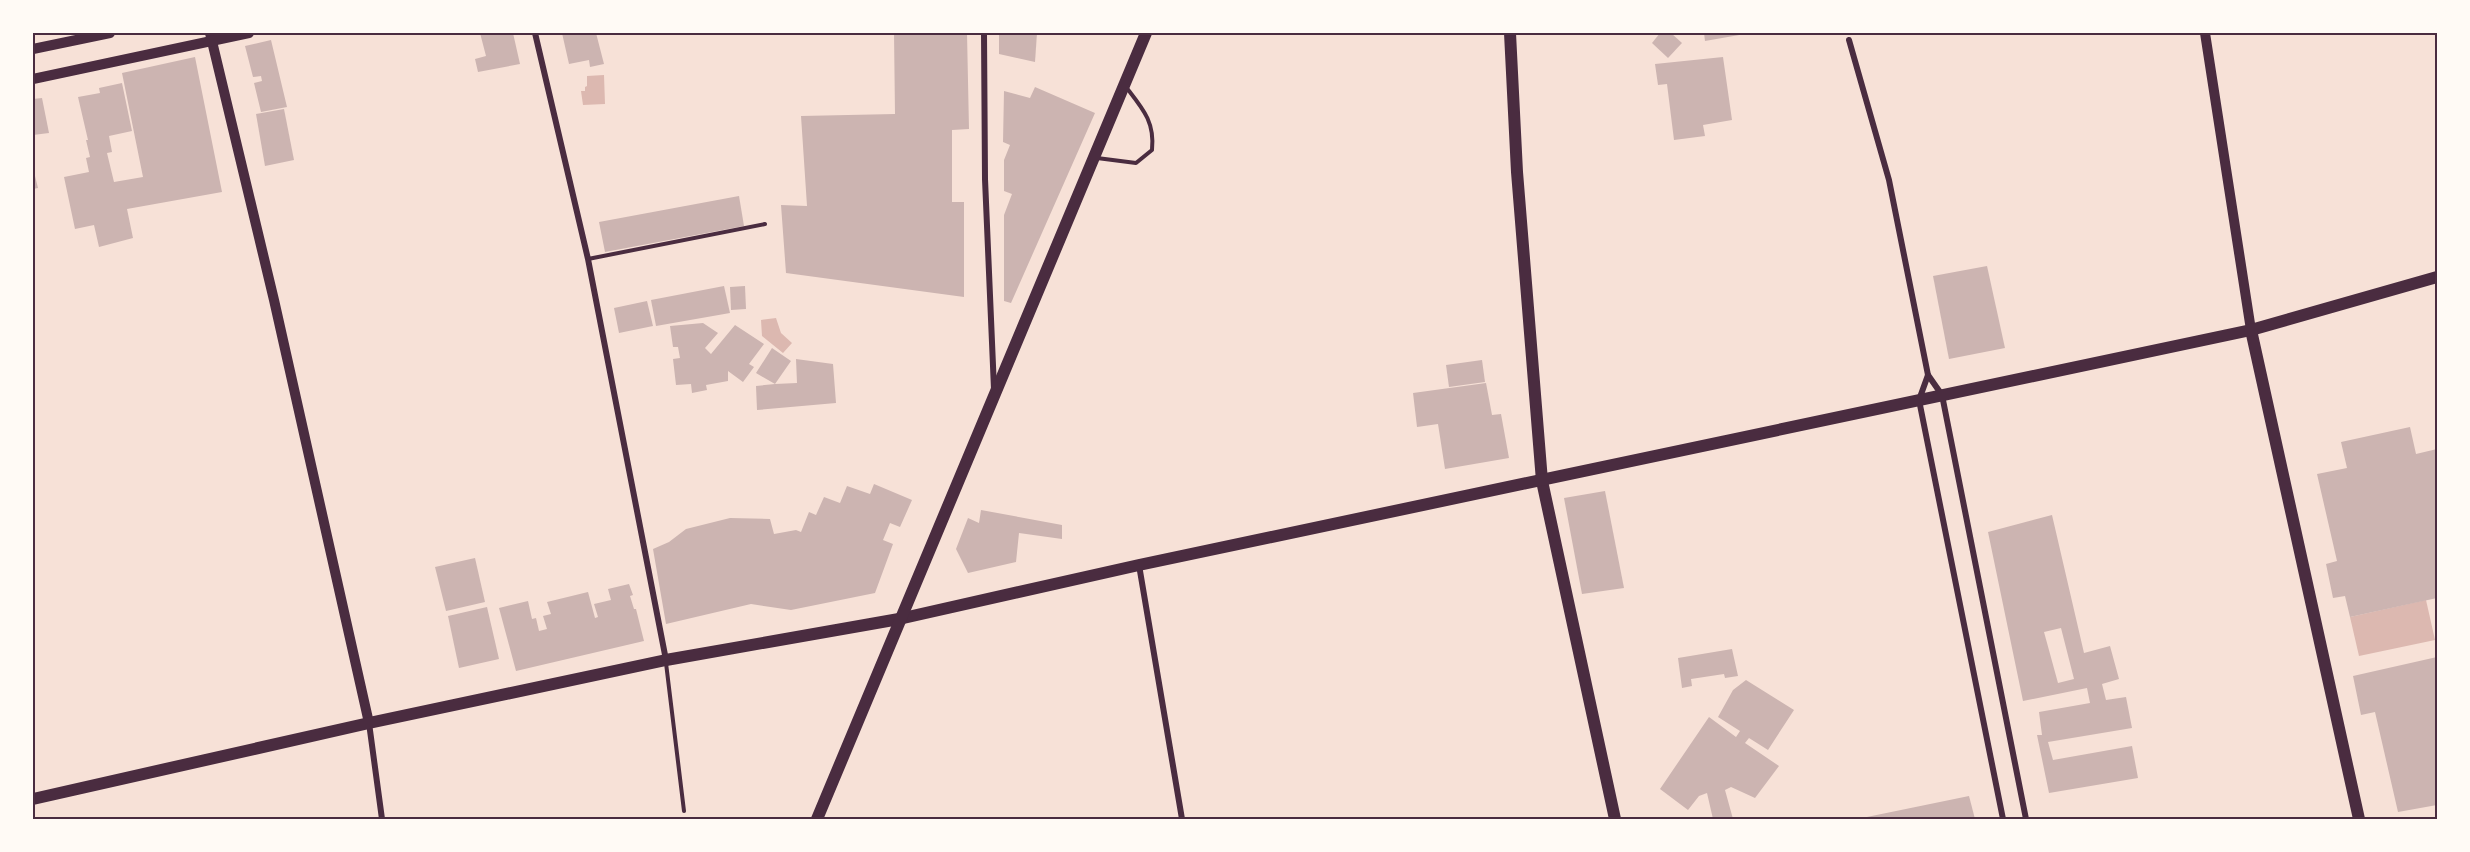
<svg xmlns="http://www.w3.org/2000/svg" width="2470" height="852" font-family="Barlow,sans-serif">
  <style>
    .water { fill: #dcb8b0 }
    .building { fill: #ccb4b1; fill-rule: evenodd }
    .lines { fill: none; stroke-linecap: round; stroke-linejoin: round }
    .service { stroke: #4a2c40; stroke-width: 4 }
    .minor { stroke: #4a2c40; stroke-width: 6 }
    .tertiary { stroke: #4a2c40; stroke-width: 10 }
    .secondary { stroke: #4a2c40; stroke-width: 12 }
    .neatline { fill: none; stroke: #4a2c40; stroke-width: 2 }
  </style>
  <rect width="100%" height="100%" fill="#f7e1d7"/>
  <!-- water -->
  <g class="water">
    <polygon points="604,75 605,104 583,105 581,91 585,91 585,87 587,86 587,76"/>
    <polygon points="776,318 781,333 792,343 783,353 762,336 761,320"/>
    <polygon points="2426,600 2435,640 2359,656 2350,617"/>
  </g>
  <!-- building -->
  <g class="building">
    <polygon points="480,33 513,33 520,64 478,72 475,59 486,56"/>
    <polygon points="562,33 596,33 604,64 590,67 589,60 569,64"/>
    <polygon points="894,33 967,33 969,129 952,130 952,202 964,202 964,297 786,273 781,205 807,206 801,116 895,114"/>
    <polygon points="999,33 1037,33 1035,62 999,54"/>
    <polygon points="1660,33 1671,33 1682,43 1668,58 1652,43"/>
    <polygon points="1704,33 1745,33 1745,34 1705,41"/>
    <polygon points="271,40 287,107 261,112 254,83 262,81 261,76 253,77 245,46"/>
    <polygon points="195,57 222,192 127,209 133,238 99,247 94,225 75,229 64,177 89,172 86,158 90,157 86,140 88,140 78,97 100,93 99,88 122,83 132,131 109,136 112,152 107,153 114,182 143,177 122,73"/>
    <polygon points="1723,57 1732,120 1703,125 1705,136 1674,140 1667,84 1658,85 1655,64"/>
    <polygon points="1035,87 1095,113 1011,303 1004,301 1004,215 1012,194 1004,191 1004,160 1010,145 1003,142 1004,91 1030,98"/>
    <polygon points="42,98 49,133 33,135 33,99"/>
    <polygon points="284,109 294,160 265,166 256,114"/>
    <polygon points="33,168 38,188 33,189"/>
    <polygon points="739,196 744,226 605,252 599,222"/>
    <polygon points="1987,266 2005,348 1949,359 1933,276"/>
    <polygon points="724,286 730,313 656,326 651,300"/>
    <polygon points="745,286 746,309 731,310 730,287"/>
    <polygon points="647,301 653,326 619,333 614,308"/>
    <polygon points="703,323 718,333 705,348 711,354 735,325 764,344 749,364 754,367 743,382 728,371 728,381 706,385 707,390 692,393 691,384 676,385 673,359 680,358 678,347 673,347 670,326"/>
    <polygon points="772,348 791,361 775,384 797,383 796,359 833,364 836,403 757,410 756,386 775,384 756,373"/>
    <polygon points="1482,360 1485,382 1449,387 1446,365"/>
    <polygon points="1486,383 1492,415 1501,414 1509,458 1445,469 1438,424 1417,427 1413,393"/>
    <polygon points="2410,427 2416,454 2437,449 2437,598 2350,617 2345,596 2333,598 2326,564 2337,561 2317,474 2347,468 2341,442"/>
    <polygon points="874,484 912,500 900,527 890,523 883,540 893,544 875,593 791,610 751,604 666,624 653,549 669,542 686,529 730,518 770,519 774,534 796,530 801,532 809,512 816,515 824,497 840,503 847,486 870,494"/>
    <polygon points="1605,491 1624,588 1582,594 1564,498"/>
    <polygon points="981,510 1062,525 1062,539 1019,533 1016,562 968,573 956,549 968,518 979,523"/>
    <path d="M 2052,515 L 2084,653 L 2110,646 L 2119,679 L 2102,684 L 2106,700 L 2126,697 L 2132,728 L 2048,742 L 2053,760 L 2132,746 L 2138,778 L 2049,793 L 2037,735 L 2042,735 L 2039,712 L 2090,703 L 2087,688 L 2023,701 L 1988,532 ZM 2061,628 L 2074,679 L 2058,683 L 2044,632 Z"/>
    <polygon points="475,558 485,602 446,611 435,567"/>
    <polygon points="629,584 633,595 630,596 634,609 636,609 644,641 516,671 499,608 528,601 532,619 536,618 539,631 547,629 543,616 551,614 547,602 588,592 595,618 598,617 594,604 611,600 608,589"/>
    <polygon points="487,607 499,659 459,668 448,616"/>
    <polygon points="1732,649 1738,676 1725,678 1724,674 1691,679 1692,686 1682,688 1678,658"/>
    <polygon points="2437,657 2437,805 2398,812 2375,712 2361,715 2353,676"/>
    <polygon points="1746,680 1794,710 1768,750 1749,738 1745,743 1779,766 1755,798 1731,787 1725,790 1733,819 1713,819 1707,793 1699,796 1688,810 1660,789 1709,717 1736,737 1740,731 1718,717 1733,690"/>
    <polygon points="1969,796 1975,819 1862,819 1862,818"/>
  </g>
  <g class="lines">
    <!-- service -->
    <g class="service">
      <path d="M 1097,158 L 1136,163 L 1152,150 C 1155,122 1143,109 1126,87"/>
      <polyline points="588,259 765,224"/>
      <polyline points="666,663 684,811"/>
    </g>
    <!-- minor -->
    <g class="minor">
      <polyline points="535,33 588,259 666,660"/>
      <polyline points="984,33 985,179 994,389"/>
      <polyline points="1849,40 1889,180 1928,375 1942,395 2026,819"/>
      <polyline points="1928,375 1919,400 2003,819"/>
      <polyline points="1139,565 1182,819"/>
      <polyline points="369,723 382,819"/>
    </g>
    <!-- tertiary -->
    <g class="tertiary">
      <polyline points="210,33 274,300 369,723"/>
      <polyline points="2205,33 2251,330"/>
      <polyline points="33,49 110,33"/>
      <polyline points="33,79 249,33"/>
    </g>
    <!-- secondary -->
    <g class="secondary">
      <polyline points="1510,33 1517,172 1542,481 1615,819"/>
      <polyline points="2251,330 2359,819"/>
      <polyline points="33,799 369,723 666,660 899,619 1139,565 2251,330 2437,277"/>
      <polyline points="817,819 1146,33"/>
    </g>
  </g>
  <!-- border -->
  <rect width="2470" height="852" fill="none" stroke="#fffaf5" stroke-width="69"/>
  <rect x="34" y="34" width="2402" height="784" class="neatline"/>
</svg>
